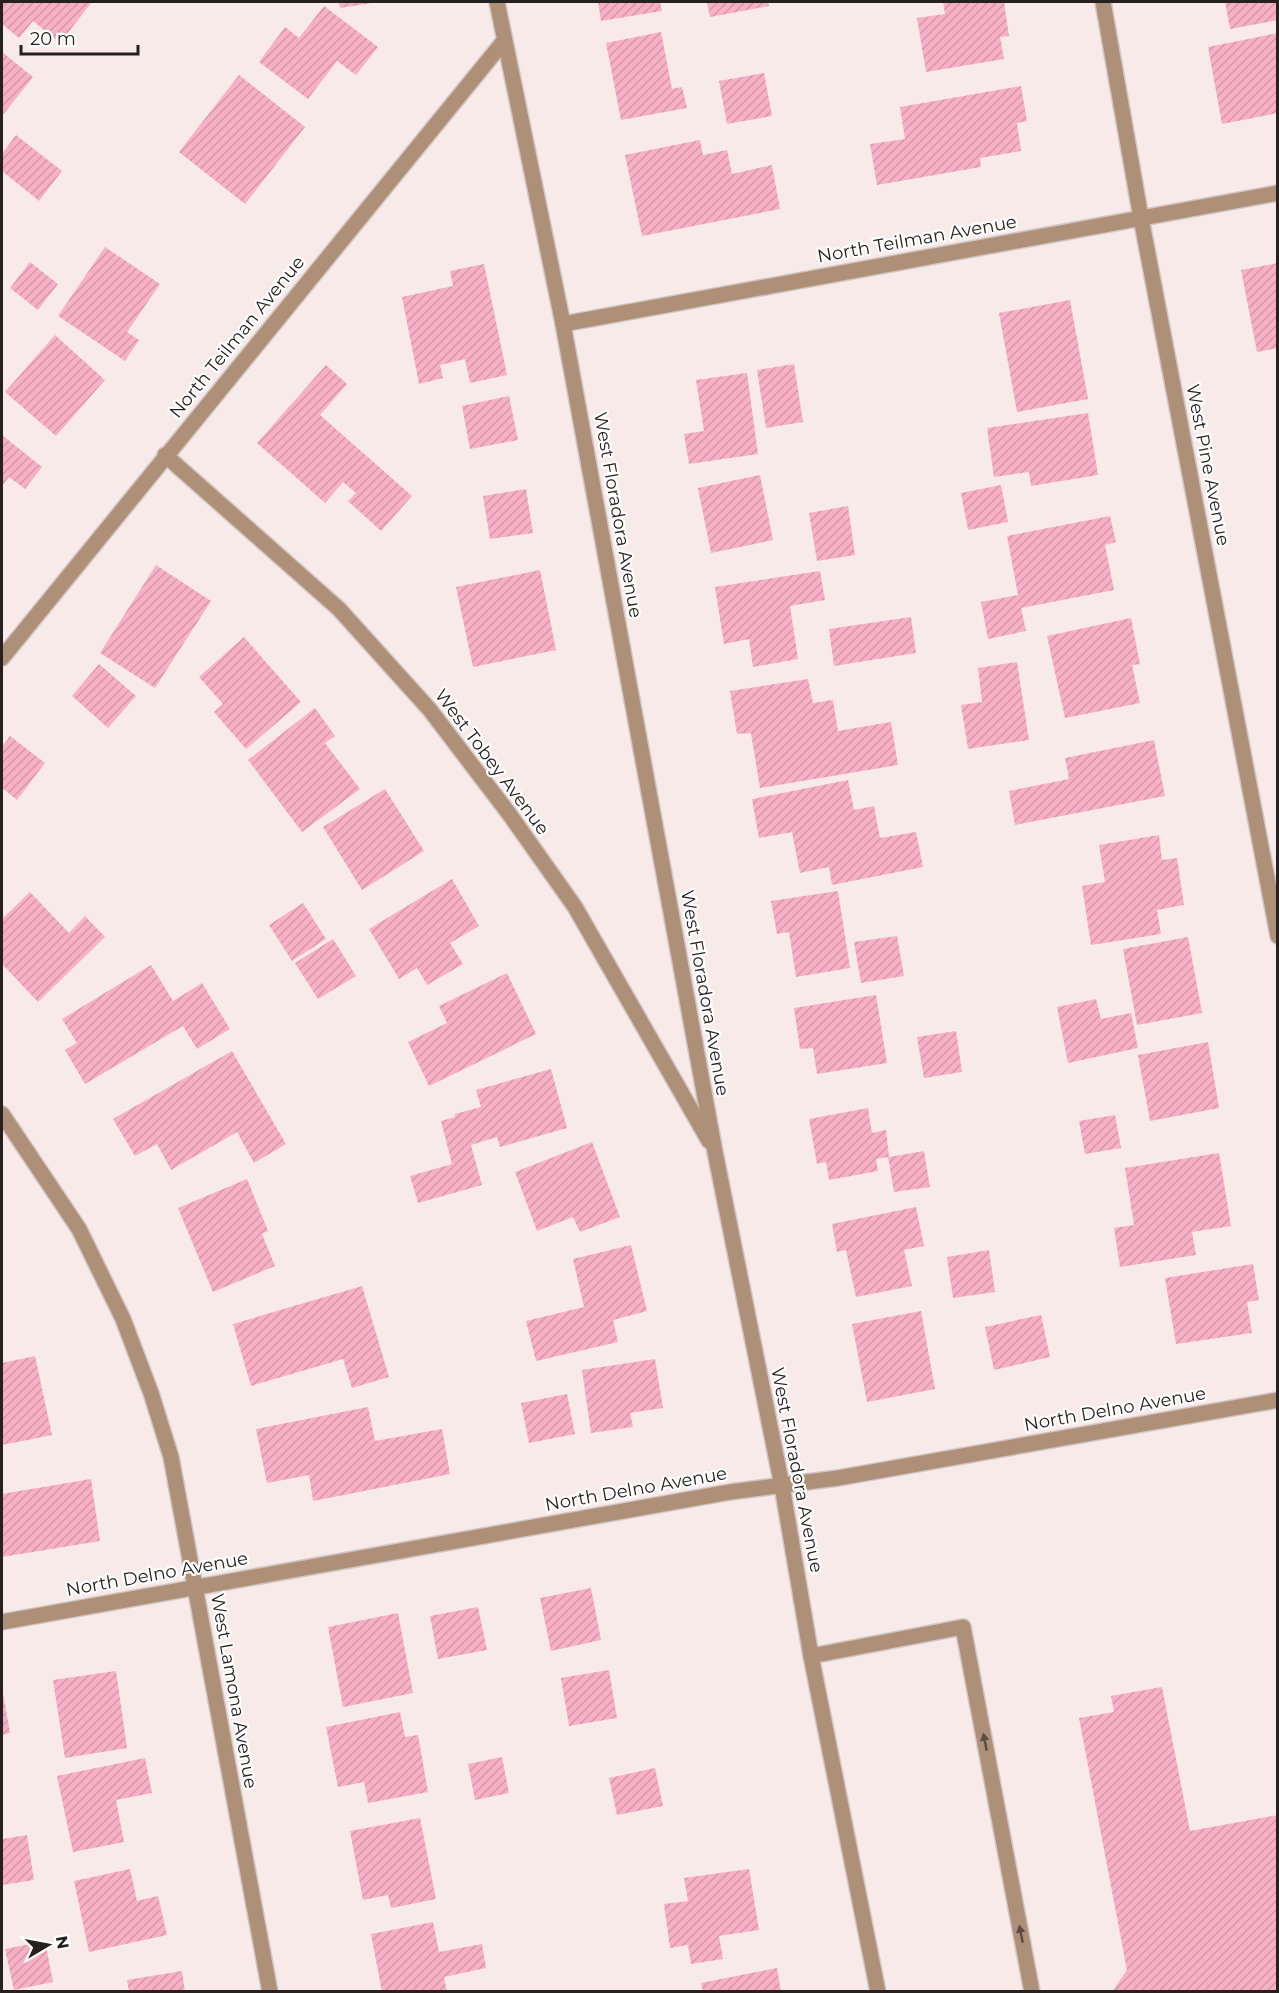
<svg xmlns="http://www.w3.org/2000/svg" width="1279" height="1993" font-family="Montserrat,sans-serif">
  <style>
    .building { fill: url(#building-hatch) }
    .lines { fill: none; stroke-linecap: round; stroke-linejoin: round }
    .service-casing { stroke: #d2c6c4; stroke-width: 18 }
    .minor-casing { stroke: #d2c6c4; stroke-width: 18 }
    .service { stroke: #ae9079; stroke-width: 15 }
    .minor { stroke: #ae9079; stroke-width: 15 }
    .oneway { fill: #5c4d44 }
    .labels { text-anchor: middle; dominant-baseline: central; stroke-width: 4.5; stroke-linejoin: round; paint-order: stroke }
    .street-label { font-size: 18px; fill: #262120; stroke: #fff }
  </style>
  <defs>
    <pattern id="building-hatch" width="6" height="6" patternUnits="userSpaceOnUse" patternTransform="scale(1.5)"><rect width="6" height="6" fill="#f8b0c7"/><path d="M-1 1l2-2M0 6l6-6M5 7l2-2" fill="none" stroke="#d497ab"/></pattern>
  </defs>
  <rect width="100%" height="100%" fill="#f8eae8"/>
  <!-- building -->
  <g class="building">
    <polygon points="2,2 92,2 60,43 33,21 19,38 2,24"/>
    <polygon points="339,2 372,2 372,3 340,8"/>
    <polygon points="598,2 660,2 662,11 601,21"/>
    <polygon points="707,2 768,2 769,6 710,17"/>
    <polygon points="943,2 1004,2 1009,36 1000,37 1004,59 926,72 917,18 945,14"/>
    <polygon points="1225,2 1278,2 1278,20 1230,29"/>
    <polygon points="324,6 378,47 356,75 337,61 308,99 259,62 285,27 299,38"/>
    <polygon points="661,32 672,89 682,87 687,108 621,120 606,43"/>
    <polygon points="1278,33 1278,113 1222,124 1208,47"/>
    <polygon points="2,52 33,77 2,116"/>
    <polygon points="764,73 772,116 727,124 719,81"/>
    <polygon points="239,75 305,127 245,204 179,152"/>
    <polygon points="1021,86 1027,121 1017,123 1021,151 980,158 981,167 877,185 870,144 905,139 900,107"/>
    <polygon points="16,135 62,171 39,201 2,171 2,154"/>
    <polygon points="700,140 703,155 727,150 732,174 772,165 780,209 642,236 625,155"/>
    <polygon points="105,247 160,284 127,332 139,340 125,361 58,316"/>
    <polygon points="30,262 58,284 38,310 10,288"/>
    <polygon points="1278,263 1278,348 1257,352 1241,270"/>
    <polygon points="484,264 507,375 470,383 465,359 440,365 443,378 419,384 402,297 453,286 450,271"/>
    <polygon points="1070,300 1088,399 1017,412 999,313"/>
    <polygon points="55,335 105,380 56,436 5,392"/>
    <polygon points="794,364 803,422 766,428 757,370"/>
    <polygon points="326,365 347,384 320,415 412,496 381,531 348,501 356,493 343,482 325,503 257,443"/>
    <polygon points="747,373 758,454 689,464 684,434 704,431 696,380"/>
    <polygon points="509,396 518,440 470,449 462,406"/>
    <polygon points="1088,413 1098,475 1031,486 1029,472 994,477 987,428"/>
    <polygon points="2,435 42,467 25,489 9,477 2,486"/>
    <polygon points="760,475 773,540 711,553 698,488"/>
    <polygon points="1001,485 1008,522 968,530 961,493"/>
    <polygon points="526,489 533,533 490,539 483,496"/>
    <polygon points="848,506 855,555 817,561 809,513"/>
    <polygon points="1110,516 1116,542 1105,545 1114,590 1021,608 1026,631 988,639 981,602 1018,595 1007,536"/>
    <polygon points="156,565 211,601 155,688 100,653"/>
    <polygon points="540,570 556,650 473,667 456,587"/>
    <polygon points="820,571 825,600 790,606 798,659 753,667 749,639 724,644 715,587"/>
    <polygon points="911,617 916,653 834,666 829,629"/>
    <polygon points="1131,618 1140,664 1132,665 1140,703 1065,718 1047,636"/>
    <polygon points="244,637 301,702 246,749 214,712 223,704 199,677"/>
    <polygon points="1017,662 1029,740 968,749 961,705 982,702 978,668"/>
    <polygon points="99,664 136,696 108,728 72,696"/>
    <polygon points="808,679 813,703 833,700 838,731 891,722 898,765 760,788 751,733 737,734 730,691"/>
    <polygon points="315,708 335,736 325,743 360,789 302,832 248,760"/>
    <polygon points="10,736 45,763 17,800 2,788 2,747"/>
    <polygon points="1154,740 1165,796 1015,825 1009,791 1069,779 1065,758"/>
    <polygon points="848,780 854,810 874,806 880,838 916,832 923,867 832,885 829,867 800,873 792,832 759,838 752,799"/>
    <polygon points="385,789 424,851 362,890 323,827"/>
    <polygon points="1159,835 1162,860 1177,858 1184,905 1157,910 1161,934 1091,945 1082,886 1105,882 1099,845"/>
    <polygon points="452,879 479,926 450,943 463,964 427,985 417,968 399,979 369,929"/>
    <polygon points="838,891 850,968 796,977 789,932 777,934 771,901"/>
    <polygon points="30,892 69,933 85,916 105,937 38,1002 2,964 2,919"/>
    <polygon points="303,903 326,939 292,961 269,925"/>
    <polygon points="897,936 904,976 861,983 854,942"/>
    <polygon points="1188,937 1202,1013 1137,1025 1123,949"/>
    <polygon points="333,939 356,976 318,999 295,963"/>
    <polygon points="151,965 173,1001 202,983 230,1029 197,1049 183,1026 85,1084 65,1050 77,1043 62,1019"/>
    <polygon points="507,973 536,1034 429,1086 408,1042 447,1023 439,1006"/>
    <polygon points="876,995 887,1063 817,1074 813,1048 800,1049 794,1008"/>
    <polygon points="1096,999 1101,1019 1131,1013 1138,1048 1068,1063 1057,1007"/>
    <polygon points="956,1031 962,1072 924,1078 917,1037"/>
    <polygon points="1208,1042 1219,1108 1150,1121 1138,1055"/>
    <polygon points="232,1051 286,1144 254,1163 237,1132 171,1170 157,1144 135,1156 113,1119"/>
    <polygon points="551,1069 567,1128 500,1147 497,1137 471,1145 482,1185 418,1203 410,1176 452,1164 441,1121 455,1117 455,1114 481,1107 476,1090"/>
    <polygon points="868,1108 872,1133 886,1130 889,1157 924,1151 930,1187 894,1192 888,1157 876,1159 878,1171 829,1180 826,1162 817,1164 809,1119"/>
    <polygon points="1115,1115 1121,1148 1085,1154 1079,1121"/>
    <polygon points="592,1142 620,1217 580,1232 573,1217 537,1231 515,1172"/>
    <polygon points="1219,1153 1231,1226 1192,1232 1196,1255 1120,1267 1114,1228 1134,1225 1125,1168"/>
    <polygon points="247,1179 268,1231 262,1234 275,1266 213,1292 178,1208"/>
    <polygon points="916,1207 924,1246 904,1250 912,1286 856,1297 846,1250 837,1252 832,1224"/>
    <polygon points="631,1245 647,1311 613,1320 618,1342 536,1361 526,1321 584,1307 573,1259"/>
    <polygon points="989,1250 995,1292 953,1298 947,1257"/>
    <polygon points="1253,1264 1259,1300 1247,1302 1252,1333 1176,1344 1165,1278"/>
    <polygon points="362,1286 389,1377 352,1388 343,1359 251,1386 233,1324"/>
    <polygon points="921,1311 935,1389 867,1402 852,1324"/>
    <polygon points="1041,1315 1050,1357 994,1370 985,1327"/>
    <polygon points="35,1356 52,1435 2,1445 2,1363"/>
    <polygon points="655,1359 663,1408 630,1413 633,1427 591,1433 582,1370"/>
    <polygon points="567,1394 575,1434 529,1443 521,1403"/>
    <polygon points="368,1407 375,1441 442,1429 450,1474 313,1501 309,1475 267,1483 256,1429"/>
    <polygon points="91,1479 100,1541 2,1557 2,1494"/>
    <polygon points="591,1588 601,1640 551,1651 540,1598"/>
    <polygon points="478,1607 487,1650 438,1659 430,1616"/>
    <polygon points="398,1613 413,1693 343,1707 328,1627"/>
    <polygon points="609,1670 617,1718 569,1726 561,1678"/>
    <polygon points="116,1671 127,1748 65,1758 53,1680"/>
    <polygon points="1162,1687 1190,1831 1278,1815 1278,1992 1112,1992 1127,1970 1079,1718 1114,1712 1111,1696"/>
    <polygon points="2,1688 10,1733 2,1735"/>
    <polygon points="400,1712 405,1737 418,1735 428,1792 368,1803 364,1782 338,1787 326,1727"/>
    <polygon points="502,1757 509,1793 475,1800 468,1764"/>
    <polygon points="145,1758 152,1793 116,1800 124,1842 73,1852 57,1776"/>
    <polygon points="655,1768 663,1806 617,1815 609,1778"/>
    <polygon points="420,1818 436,1899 391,1908 388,1895 363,1900 350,1831"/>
    <polygon points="27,1835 34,1880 2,1885 2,1839"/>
    <polygon points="130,1869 137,1901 158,1896 167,1935 89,1952 74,1881"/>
    <polygon points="749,1869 759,1930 719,1936 723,1959 691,1964 688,1945 670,1948 664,1904 688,1901 684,1878"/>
    <polygon points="433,1922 439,1952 482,1944 486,1968 444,1977 447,1992 382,1992 371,1934"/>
    <polygon points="45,1941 53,1982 14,1990 5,1949"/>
    <polygon points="777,1968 781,1992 703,1992 701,1983"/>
    <polygon points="182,1971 185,1992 129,1992 127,1980"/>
  </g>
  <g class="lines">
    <!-- service casing -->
    <g class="service-casing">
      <polyline id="service" points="811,1656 963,1627 1032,1992"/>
    </g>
    <!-- minor casing -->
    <g class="minor-casing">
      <g id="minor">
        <polyline points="497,2 563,324 715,1152 782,1486 811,1656 878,1992"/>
        <polyline points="1103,2 1141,218 1278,936"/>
        <polyline points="563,324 1278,193"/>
        <polyline points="165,455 339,609 430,710 510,815 575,907 709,1141"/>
        <polyline points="2,658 504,41"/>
        <polyline points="2,1114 79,1229 123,1319 151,1393 171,1457 270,1992"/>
        <polyline points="2,1622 730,1492 838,1478 1278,1400"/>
      </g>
    </g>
    <!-- service -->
    <use href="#service" class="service"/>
    <!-- minor -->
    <use href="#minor" class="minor"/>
  </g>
  <!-- one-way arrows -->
  <defs><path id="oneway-solid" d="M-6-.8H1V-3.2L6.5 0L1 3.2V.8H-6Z" transform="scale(1.5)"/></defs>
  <g class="oneway">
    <use href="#oneway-solid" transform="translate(985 1742) rotate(-101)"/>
    <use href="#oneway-solid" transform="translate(1021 1934) rotate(-101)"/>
  </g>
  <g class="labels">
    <!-- street labels -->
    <g class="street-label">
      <text transform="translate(917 239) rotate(-10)">North Teilman Avenue</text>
      <text transform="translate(237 337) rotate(-51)">North Teilman Avenue</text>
      <text transform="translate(1208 465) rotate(79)">West Pine Avenue</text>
      <text transform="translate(618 515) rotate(80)">West Floradora Avenue</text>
      <text transform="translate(492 762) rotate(53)">West Tobey Avenue</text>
      <text transform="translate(705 993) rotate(80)">West Floradora Avenue</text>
      <text transform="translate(1115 1409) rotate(-10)">North Delno Avenue</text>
      <text transform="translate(797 1470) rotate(79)">West Floradora Avenue</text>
      <text transform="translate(636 1489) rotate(-10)">North Delno Avenue</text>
      <text transform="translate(157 1574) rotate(-10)">North Delno Avenue</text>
      <text transform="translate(234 1691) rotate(80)">West Lamona Avenue</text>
    </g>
  </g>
  <!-- border -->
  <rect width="1279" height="1993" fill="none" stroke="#262120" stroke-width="6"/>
  <!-- north arrow -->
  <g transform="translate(48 1945) rotate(80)" stroke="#ffffff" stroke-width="4.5" paint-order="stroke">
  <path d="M0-4.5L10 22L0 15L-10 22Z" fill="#262120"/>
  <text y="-9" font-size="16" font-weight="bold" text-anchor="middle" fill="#262120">N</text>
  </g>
  <!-- scale -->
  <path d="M21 45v9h117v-9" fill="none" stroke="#262120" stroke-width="3"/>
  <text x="30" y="45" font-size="18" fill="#262120" stroke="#ffffff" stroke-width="4.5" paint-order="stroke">20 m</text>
</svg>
